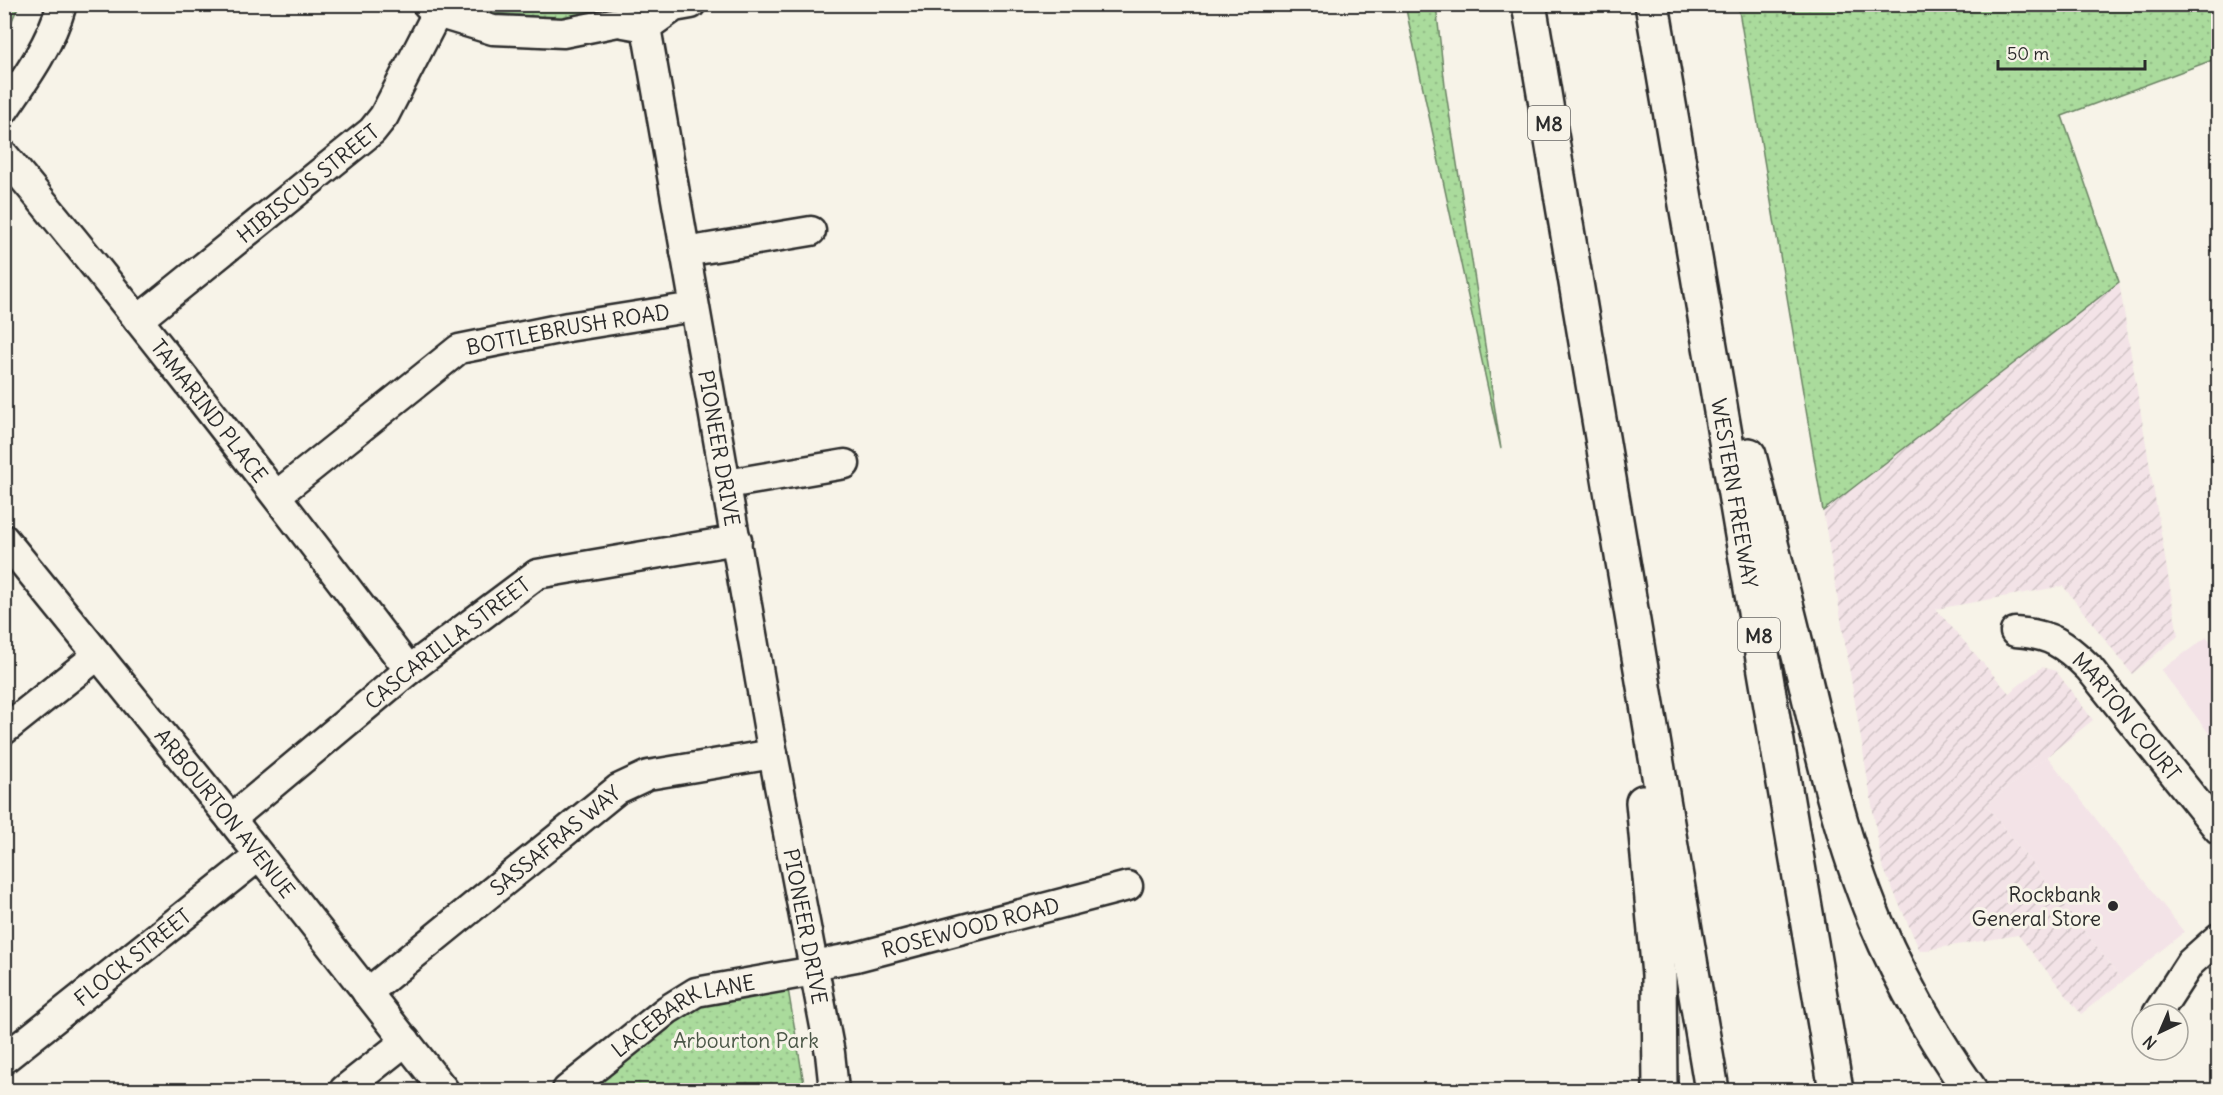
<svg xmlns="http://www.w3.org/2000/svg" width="2223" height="1095" font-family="Delius,sans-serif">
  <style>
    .built { fill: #f3e3e7 }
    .industrial { fill: url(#industrial-furrows) }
    .grass { fill: url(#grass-dots); stroke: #6a8364; stroke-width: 1.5 }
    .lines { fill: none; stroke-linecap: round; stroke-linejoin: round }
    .minor-casing { stroke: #2b2b2b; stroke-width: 33 }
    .highway-casing { stroke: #2b2b2b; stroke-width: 38 }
    .minor { stroke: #f7f3e8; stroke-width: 28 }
    .highway { stroke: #f7f3e8; stroke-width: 33 }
    .poi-dot { fill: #2b2b2b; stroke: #f7f3e8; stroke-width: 2 }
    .labels { text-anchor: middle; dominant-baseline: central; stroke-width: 6; stroke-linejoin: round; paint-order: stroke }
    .shield { fill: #f7f3e8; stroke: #686764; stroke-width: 1.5 }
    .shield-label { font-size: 20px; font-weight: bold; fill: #2b2b2b }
    .street-label { font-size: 21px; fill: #2b2b2b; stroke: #f7f3e8 }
    .poi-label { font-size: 21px; fill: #2b2b2b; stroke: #f7f3e8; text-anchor: end }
    .park-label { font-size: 21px; fill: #4b5747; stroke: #f7f3e8 }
  </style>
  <defs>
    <pattern id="industrial-furrows" width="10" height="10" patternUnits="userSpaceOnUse" patternTransform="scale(1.5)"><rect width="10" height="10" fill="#f3e3e7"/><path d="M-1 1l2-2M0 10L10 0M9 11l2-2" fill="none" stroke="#d0c3c6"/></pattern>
    <pattern id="grass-dots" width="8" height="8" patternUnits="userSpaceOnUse" patternTransform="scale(1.5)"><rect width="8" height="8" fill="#aadb9c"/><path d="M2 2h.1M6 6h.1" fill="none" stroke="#92bc87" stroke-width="1.8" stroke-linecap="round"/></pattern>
  </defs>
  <rect width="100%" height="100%" fill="#f7f3e8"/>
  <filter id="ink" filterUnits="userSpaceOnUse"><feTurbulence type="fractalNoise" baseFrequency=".0167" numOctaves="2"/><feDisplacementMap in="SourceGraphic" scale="12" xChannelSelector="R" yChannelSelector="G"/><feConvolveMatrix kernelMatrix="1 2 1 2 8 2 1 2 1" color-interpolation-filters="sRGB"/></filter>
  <g filter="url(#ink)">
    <!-- built -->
    <g class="built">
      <polygon points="2207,637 2218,652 2218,743 2217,744 2161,670"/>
      <polygon points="2047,756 2184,932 2123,981 1986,805"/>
    </g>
    <!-- industrial -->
    <polygon class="industrial" points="2119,282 2178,636 2132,674 2063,586 1936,609 2009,693 2042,667 2056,671 2093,720 1986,805 2123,981 2081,1014 2018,935 1920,951 1882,865 1823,511"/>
    <!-- grass -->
    <g class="grass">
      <polygon points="5,4 19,5 5,36 4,5"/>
      <polygon points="464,5 624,5 597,14 569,20 475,11"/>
      <polygon points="1405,5 1436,5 1445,86 1501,449"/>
      <polygon points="1738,5 2218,5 2218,58 2062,116 2119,282 1823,511"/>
      <polygon points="787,983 805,1090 582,1090 695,1001"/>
    </g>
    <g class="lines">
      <!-- minor casing -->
      <g class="minor-casing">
        <g id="minor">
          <path id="s1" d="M 427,4 L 437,13 L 493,30 L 563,33 L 618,22 L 646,27 L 773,754 L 830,1053 L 834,1090"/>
          <polyline points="646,27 674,7 691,4"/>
          <path d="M 4,110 C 27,77 51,43 62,4"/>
          <path id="s2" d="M 4,155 C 144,323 277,496 409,670"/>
          <polyline points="685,252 811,231"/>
          <path id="s3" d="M 138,320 L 372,131 L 384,116 L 437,13"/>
          <polyline points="727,484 845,464"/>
          <path id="s4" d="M 277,495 L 459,349 L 568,327 L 694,307"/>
          <path id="s5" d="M 4,539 L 231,819 L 444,1090"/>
          <path id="s6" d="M 2015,632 C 2050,634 2065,644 2089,668 L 2218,829"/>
          <polyline points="4,730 98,655"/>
          <path id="s7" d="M 231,819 L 409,670 L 537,574 L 737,540"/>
          <path id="s8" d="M 813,965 L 856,957 L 1128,886"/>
          <path id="s9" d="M 367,993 L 618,789 L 648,775 L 773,754"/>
          <polyline points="2157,1014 2190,963 2218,938"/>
          <path id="s10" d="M 4,1059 L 259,856"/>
          <polyline points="344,1090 406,1041"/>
          <path id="s11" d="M 567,1090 L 667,1010 L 696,992 L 814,971"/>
        </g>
      </g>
      <!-- highway casing -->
      <g class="highway-casing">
        <g id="highway">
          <polyline points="1529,4 1712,1090"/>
          <path id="s12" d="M 1652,4 L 1836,1090"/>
          <path d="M 1749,455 C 1767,530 1787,605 1805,680 C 1824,761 1843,843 1875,920 C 1900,980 1933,1037 1970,1090"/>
          <polyline points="1643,802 1659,975 1660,1090"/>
        </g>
      </g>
      <!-- minor -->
      <use href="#minor" class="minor"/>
      <!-- highway -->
      <use href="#highway" class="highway"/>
    </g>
  </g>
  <!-- markers -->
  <circle class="poi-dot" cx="2113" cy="906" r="6"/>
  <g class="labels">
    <!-- shield labels -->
    <g class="shield">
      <rect x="1528" y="106" width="42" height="34" rx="4.5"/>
      <rect x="1738" y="618" width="42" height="34" rx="4.5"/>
    </g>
    <g class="shield-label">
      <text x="1549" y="123">M8</text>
      <text x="1759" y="635">M8</text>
    </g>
    <!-- street labels -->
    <g class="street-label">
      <text stroke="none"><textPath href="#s3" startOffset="218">HIBISCUS STREET</textPath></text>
      <text stroke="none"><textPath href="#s4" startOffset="344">BOTTLEBRUSH ROAD</textPath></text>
      <text stroke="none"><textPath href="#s2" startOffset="328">TAMARIND PLACE</textPath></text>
      <text stroke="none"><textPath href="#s1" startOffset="654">PIONEER DRIVE</textPath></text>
      <text stroke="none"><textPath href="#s12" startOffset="496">WESTERN FREEWAY</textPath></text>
      <text stroke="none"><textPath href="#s7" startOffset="279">CASCARILLA STREET</textPath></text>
      <text stroke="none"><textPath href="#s6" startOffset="146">MARTON COURT</textPath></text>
      <text stroke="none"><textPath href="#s5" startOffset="352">ARBOURTON AVENUE</textPath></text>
      <text stroke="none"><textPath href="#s9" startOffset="242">SASSAFRAS WAY</textPath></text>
      <text stroke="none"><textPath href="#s1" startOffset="1140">PIONEER DRIVE</textPath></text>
      <text stroke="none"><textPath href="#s8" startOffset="162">ROSEWOOD ROAD</textPath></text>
      <text stroke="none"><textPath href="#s10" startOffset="164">FLOCK STREET</textPath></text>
      <text stroke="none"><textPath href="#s11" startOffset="141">LACEBARK LANE</textPath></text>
    </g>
    <!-- poi labels -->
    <g class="poi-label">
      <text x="2101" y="894">Rockbank<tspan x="2101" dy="24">General Store</tspan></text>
    </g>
    <!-- park labels -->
    <g class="park-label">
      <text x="746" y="1040">Arbourton Park</text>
    </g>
  </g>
  <!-- margin -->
  <rect width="2223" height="1095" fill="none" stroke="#f7f3e8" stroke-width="24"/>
  <rect x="12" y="12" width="2199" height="1071" fill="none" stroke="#2b2b2b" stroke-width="2" filter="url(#ink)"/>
  <!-- north arrow -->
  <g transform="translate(2160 1032) rotate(224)"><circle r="28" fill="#f7f3e8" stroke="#a5a39c" stroke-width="1.5"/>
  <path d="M0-4.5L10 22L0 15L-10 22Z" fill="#2b2b2b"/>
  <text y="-9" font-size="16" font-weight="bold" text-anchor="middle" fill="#2b2b2b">N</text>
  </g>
  <!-- scale -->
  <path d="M1998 60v9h147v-9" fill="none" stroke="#2b2b2b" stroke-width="3"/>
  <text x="2007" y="60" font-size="18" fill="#2b2b2b" stroke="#f7f3e8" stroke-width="4.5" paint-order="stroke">50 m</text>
</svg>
